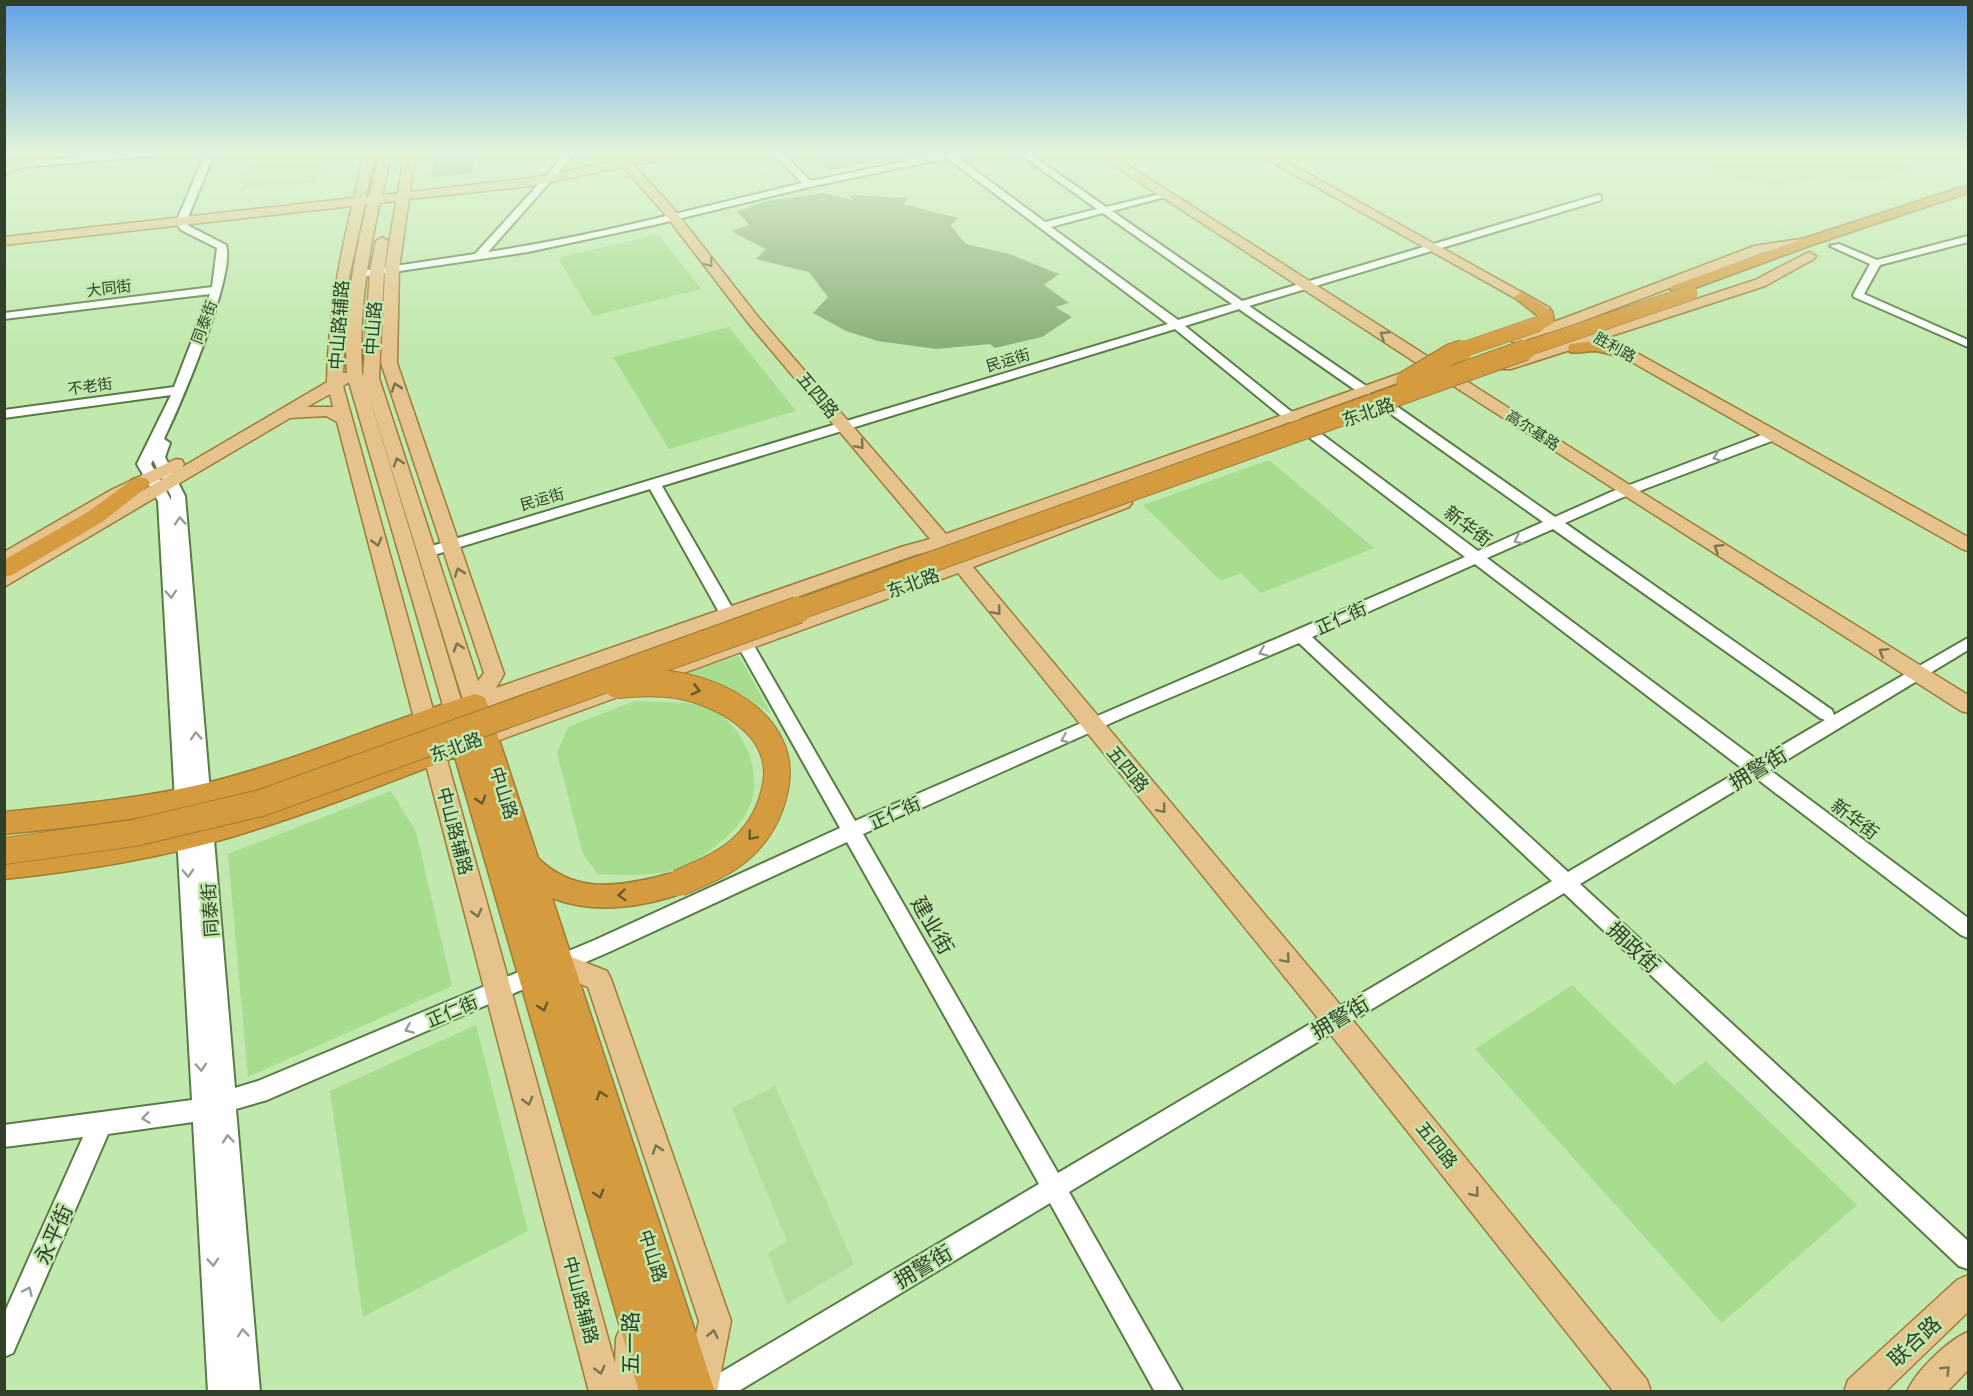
<svg xmlns="http://www.w3.org/2000/svg" width="1973" height="1396" font-family="Quicksand,'Noto Sans SC',sans-serif">
  <style>
    .built { fill: #b2dd9c }
    .green { fill: #a8dc8e }
    .building { fill: #89ae76 }
    .lines { fill: none; stroke-linecap: round; stroke-linejoin: round }
    .minor-casing { stroke: #597c46; stroke-width: 4 }
    .major-casing { stroke: #9c7c37; stroke-width: 3 }
    .highway-casing { stroke: #9c7c37; stroke-width: 3 }
    .minor { fill: #fff; fill-rule: evenodd }
    .major { fill: #e6c38c; fill-rule: evenodd }
    .highway { fill: #d59b3f; fill-rule: evenodd }
    .highway-bridge-far2-casing { stroke: #9c7c37; stroke-width: 16; stroke-linecap: butt }
    .highway-bridge-far1-casing { stroke: #9c7c37; stroke-width: 22; stroke-linecap: butt }
    .highway-bridge-casing { stroke: #9c7c37; stroke-width: 28; stroke-linecap: butt }
    .highway-bridge-far2 { stroke: #d59b3f; stroke-width: 15 }
    .highway-bridge-far1 { stroke: #d59b3f; stroke-width: 20 }
    .highway-bridge { stroke: #d59b3f; stroke-width: 26 }
    .oneway { stroke: #797551 }
    .oneway2 { stroke: #98a094 }
    .oneway3 { stroke: #625c30 }
    .labels { text-anchor: middle; dominant-baseline: central; stroke-width: 5; stroke-linejoin: round; paint-order: stroke }
    .far-street-label { font-size: 15px; fill: #314129; stroke: #c1e8ad }
    .street-label { font-size: 18px; fill: #314129; stroke: #c1e8ad }
    .near-street-label { font-size: 21px; fill: #314129; stroke: #c1e8ad }
  </style>
  <rect width="100%" height="100%" fill="#c1e8ad"/>
  <!-- built -->
  <polygon class="built" points="775,1086 854,1264 787,1304 768,1253 787,1241 732,1108"/>
  <!-- green -->
  <g class="green">
    <polygon points="1668,152 1910,152 1910,156 1922,160 1888,179 1857,181 1841,176 1823,177 1776,185 1736,179 1706,166 1667,164 1657,157"/>
    <polygon points="325,154 317,182 240,190 251,162"/>
    <polygon points="658,234 701,289 593,316 558,258"/>
    <polygon points="729,327 796,411 669,449 613,357"/>
    <polygon points="1269,460 1374,548 1261,593 1241,573 1221,581 1143,505"/>
    <polygon points="739,656 771,714 743,695 688,678 684,673"/>
    <path d="M 635,701 C 654,702 694,701 712,709 C 728,717 743,738 749,754 C 764,797 746,825 710,850 C 703,855 695,861 688,865 C 663,877 624,876 598,874 L 583,854 L 557,753 L 568,727 Z"/>
    <polygon points="391,791 416,832 452,986 248,1077 228,854"/>
    <polygon points="1572,985 1674,1085 1706,1061 1857,1205 1722,1323 1475,1049"/>
    <polygon points="476,1025 528,1231 363,1317 330,1091"/>
  </g>
  <!-- building -->
  <g class="building">
    <polygon points="435,152 474,152 472,173 431,178"/>
    <polygon points="814,152 890,152 891,157 829,171"/>
    <polygon points="823,193 853,200 849,195 908,198 903,204 957,218 951,226 966,244 1009,254 1059,274 1044,285 1069,303 1055,307 1072,317 1042,337 995,348 990,344 936,349 878,341 846,331 813,313 828,297 809,272 756,259 766,249 731,231 749,225 737,211 768,201"/>
  </g>
  <g class="lines">
    <!-- minor casing -->
    <g class="minor-casing">
      <g id="minor">
        <polygon points="130,152 163,152 159,155 4,169 5,165 8,164"/>
        <path d="M 206,152 L 215,152 L 186,222 L 189,226 L 226,245 C 236,275 180,406 164,439 L 170,443 L 165,457 L 185,496 L 235,1088 L 258,1081 L 595,940 L 840,828 L 650,489 L 427,557 L 420,552 L 422,549 L 1168,324 L 947,158 L 809,187 L 658,224 L 528,252 L 359,277 L 355,276 L 355,272 L 475,254 L 544,178 L 550,178 L 550,182 L 488,252 C 594,236 698,208 802,183 L 772,152 L 781,152 L 811,181 L 941,154 L 940,152 L 958,152 L 959,154 L 956,156 L 1045,222 L 1097,209 L 1017,152 L 1027,152 L 1106,207 L 1169,192 L 1169,196 L 1112,211 L 1242,301 L 1598,195 L 1601,196 L 1601,200 L 1249,306 L 1369,388 L 1369,394 L 1361,394 L 1239,309 L 1185,326 L 1288,409 L 1478,551 L 1543,522 L 1384,409 L 1382,406 L 1384,403 L 1392,403 L 1555,517 L 1611,492 L 1767,433 L 1777,433 L 1778,436 L 1777,439 L 1621,498 L 1565,523 L 1832,710 L 1834,715 L 1968,638 L 1968,650 L 1770,770 L 1968,918 L 1968,938 L 1961,935 L 1756,778 L 1580,884 L 1968,1241 L 1968,1269 L 1959,1266 L 1564,893 L 1069,1192 L 1183,1392 L 1155,1392 L 1050,1203 L 737,1392 L 699,1392 L 703,1383 L 1039,1184 L 847,842 L 609,952 L 267,1100 L 236,1109 L 260,1392 L 208,1392 L 193,1122 L 108,1134 L 13,1353 L 4,1357 L 4,1314 L 83,1137 L 4,1147 L 4,1125 L 192,1100 L 158,501 L 137,464 L 171,395 L 4,418 L 4,410 L 174,387 L 210,294 L 4,319 L 4,313 L 212,287 L 217,248 L 181,230 L 176,222 ZM 1103,213 L 1232,304 L 1178,320 L 1051,227 ZM 1175,329 L 1280,415 L 1465,557 L 855,821 L 662,486 ZM 153,460 L 171,496 L 171,500 L 151,464 ZM 1553,529 L 1820,718 L 1825,720 L 1757,760 L 1487,558 ZM 1475,564 L 1743,769 L 1568,872 L 1312,637 ZM 1299,643 L 1552,881 L 1058,1173 L 863,834 L 1129,715 Z"/>
        <polygon points="567,152 576,152 555,176 549,176 549,172"/>
        <polygon points="1968,236 1968,242 1880,265 1864,294 1968,340 1968,347 1854,297 1853,295 1870,264 1830,246 1839,244 1877,260"/>
      </g>
    </g>
    <!-- major casing -->
    <g class="major-casing">
      <g id="major">
        <polygon points="48,152 65,152 4,174 4,167"/>
        <path d="M 364,152 L 376,152 L 366,197 L 369,196 L 380,152 L 392,152 L 382,195 L 398,193 L 404,152 L 416,152 L 410,192 L 531,178 L 618,161 L 610,152 L 622,152 L 629,159 L 664,152 L 688,152 L 682,155 L 634,165 L 672,207 L 759,318 L 946,534 L 1421,366 L 1093,152 L 1107,152 L 1617,477 L 1968,695 L 1968,713 L 1961,711 L 1430,371 L 954,544 L 965,556 L 1117,499 L 1129,499 L 1132,503 L 1129,507 L 973,567 L 1323,984 L 1647,1380 L 1651,1392 L 1614,1392 L 1305,1002 L 958,573 L 472,750 L 464,752 L 456,750 L 349,382 L 343,386 L 615,1363 L 616,1338 L 621,1327 L 632,1322 L 643,1327 L 648,1338 L 647,1392 L 589,1392 L 337,422 L 326,416 L 290,418 L 4,587 L 4,572 L 327,382 C 328,321 338,265 352,206 L 4,245 L 4,237 L 354,198 ZM 623,167 L 664,213 L 749,324 L 930,539 L 901,547 L 496,688 L 504,674 L 397,363 L 399,269 L 409,199 L 531,186 ZM 396,201 L 385,269 L 381,363 L 484,673 L 478,681 L 379,378 L 384,271 L 388,241 L 382,237 L 376,241 L 370,271 L 363,377 L 362,372 C 359,314 367,259 380,203 ZM 365,204 L 367,204 C 354,259 343,315 347,373 L 343,373 L 349,278 ZM 330,394 L 333,407 L 307,407 ZM 369,396 L 464,703 L 468,709 L 475,711 L 915,555 L 938,549 L 949,562 L 471,733 Z"/>
        <polygon points="1254,152 1269,152 1550,308 1548,311 1538,311"/>
        <polygon points="1807,238 1813,242 1812,245 1762,253 1572,325 1515,343 1508,339 1510,336 1562,319 1754,246"/>
        <polygon points="1809,252 1816,256 1814,259 1765,286 1608,337 1968,537 1968,551 1962,549 1600,344 1598,341 1511,369 1501,369 1498,366 1501,363 1755,280"/>
        <polygon points="176,459 182,460 184,464 182,468 123,498 4,566 4,552 111,490"/>
        <polygon points="559,952 607,971 611,979 731,1321 717,1392 684,1391 699,1321 588,987 550,972 546,964 550,956"/>
        <polygon points="1968,1275 1968,1312 1885,1392 1844,1392 1848,1380 1957,1280"/>
        <path d="M 1968,1332 L 1968,1370 L 1947,1392 L 1907,1392 C 1915,1372 1948,1340 1968,1332 Z"/>
      </g>
    </g>
    <!-- highway casing -->
    <g class="highway-casing">
      <g id="highway">
        <polygon points="1968,185 1968,193 1812,245 1684,292 1678,294 1670,289 1672,286 1802,239"/>
        <path d="M 1522,292 L 1552,311 L 1554,321 C 1550,328 1540,329 1532,327 L 1530,324 L 1538,318 L 1538,316 L 1514,297 Z"/>
        <path d="M 1596,341 L 1630,348 L 1633,352 L 1630,356 C 1618,359 1607,352 1595,351 C 1586,351 1579,354 1570,352 L 1568,348 L 1570,344 Z"/>
        <polygon points="140,477 147,479 150,483 147,487 102,522 12,575 4,577 4,560 88,512 133,479"/>
        <path d="M 475,694 L 484,697 L 487,703 L 538,858 C 572,891 609,888 653,878 C 666,875 676,870 689,875 L 693,883 L 689,891 C 644,907 597,915 552,898 L 715,1392 L 639,1392 L 455,757 C 380,786 305,815 228,838 C 155,859 80,871 4,879 L 4,855 C 91,847 176,833 258,807 C 328,786 395,757 464,734 L 473,737 L 475,741 L 467,715 C 380,747 293,782 203,804 C 138,821 71,827 4,834 L 4,812 C 71,805 138,799 203,784 C 296,761 384,722 475,694 Z"/>
      </g>
    </g>
    <!-- minor -->
    <use href="#minor" class="minor"/>
    <!-- major -->
    <use href="#major" class="major"/>
    <!-- highway -->
    <use href="#highway" class="highway"/>
    <!-- highway-bridge-far2 casing -->
    <g class="highway-bridge-far2-casing">
      <g id="highway-bridge-far2">
        <polyline points="1459,351 1538,324"/>
        <polyline points="1520,351 1690,293"/>
      </g>
    </g>
    <!-- highway-bridge-far1 casing -->
    <g class="highway-bridge-far1-casing">
      <g id="highway-bridge-far1">
        <polyline points="1406,381 1451,354 1463,350"/>
        <polyline points="794,611 1525,350"/>
      </g>
    </g>
    <!-- highway-bridge casing -->
    <g class="highway-bridge-casing">
      <g id="highway-bridge">
        <path d="M 617,685 C 637,683 657,682 676,685 C 724,693 785,727 776,784 C 772,808 761,830 743,847 C 725,864 701,873 679,883"/>
        <polyline points="4,851 134,833 261,803 798,610"/>
      </g>
    </g>
    <!-- highway-bridge-far2 -->
    <use href="#highway-bridge-far2" class="highway-bridge-far2"/>
    <!-- highway-bridge-far1 -->
    <use href="#highway-bridge-far1" class="highway-bridge-far1"/>
    <!-- highway-bridge -->
    <use href="#highway-bridge" class="highway-bridge"/>
  </g>
  <!-- one-way arrows -->
  <defs><path id="oneway-chevron" d="M-2-3.5L2.5 0L-2 3.5" fill="none" stroke-width="1.6" stroke-linecap="round" stroke-linejoin="round" transform="scale(1.5)"/></defs>
  <g class="oneway">
    <use href="#oneway-chevron" transform="translate(709 263) rotate(52)"/>
    <use href="#oneway-chevron" transform="translate(1384 335) rotate(-147)"/>
    <use href="#oneway-chevron" transform="translate(396 387) rotate(-109)"/>
    <use href="#oneway-chevron" transform="translate(860 445) rotate(49)"/>
    <use href="#oneway-chevron" transform="translate(398 462) rotate(-108)"/>
    <use href="#oneway-chevron" transform="translate(377 542) rotate(75)"/>
    <use href="#oneway-chevron" transform="translate(1718 548) rotate(-148)"/>
    <use href="#oneway-chevron" transform="translate(459 572) rotate(-109)"/>
    <use href="#oneway-chevron" transform="translate(997 611) rotate(50)"/>
    <use href="#oneway-chevron" transform="translate(458 647) rotate(-108)"/>
    <use href="#oneway-chevron" transform="translate(1883 652) rotate(-148)"/>
    <use href="#oneway-chevron" transform="translate(1162 809) rotate(50)"/>
    <use href="#oneway-chevron" transform="translate(477 913) rotate(75)"/>
    <use href="#oneway-chevron" transform="translate(1286 959) rotate(50)"/>
    <use href="#oneway-chevron" transform="translate(528 1101) rotate(75)"/>
    <use href="#oneway-chevron" transform="translate(657 1149) rotate(-109)"/>
    <use href="#oneway-chevron" transform="translate(1475 1193) rotate(51)"/>
    <use href="#oneway-chevron" transform="translate(713 1334) rotate(-78)"/>
    <use href="#oneway-chevron" transform="translate(600 1370) rotate(75)"/>
    <use href="#oneway-chevron" transform="translate(1946 1370) rotate(-44)"/>
  </g>
  <g class="oneway2">
    <use href="#oneway-chevron" transform="translate(1717 457) rotate(160)"/>
    <use href="#oneway-chevron" transform="translate(180 521) rotate(-94)"/>
    <use href="#oneway-chevron" transform="translate(1518 540) rotate(155)"/>
    <use href="#oneway-chevron" transform="translate(171 594) rotate(86)"/>
    <use href="#oneway-chevron" transform="translate(1263 652) rotate(157)"/>
    <use href="#oneway-chevron" transform="translate(196 736) rotate(-94)"/>
    <use href="#oneway-chevron" transform="translate(1065 739) rotate(156)"/>
    <use href="#oneway-chevron" transform="translate(188 873) rotate(87)"/>
    <use href="#oneway-chevron" transform="translate(409 1029) rotate(157)"/>
    <use href="#oneway-chevron" transform="translate(201 1067) rotate(86)"/>
    <use href="#oneway-chevron" transform="translate(146 1118) rotate(173)"/>
    <use href="#oneway-chevron" transform="translate(228 1139) rotate(-95)"/>
    <use href="#oneway-chevron" transform="translate(213 1262) rotate(86)"/>
    <use href="#oneway-chevron" transform="translate(28 1291) rotate(-66)"/>
    <use href="#oneway-chevron" transform="translate(243 1333) rotate(-94)"/>
  </g>
  <g class="oneway3">
    <use href="#oneway-chevron" transform="translate(696 690) rotate(15)"/>
    <use href="#oneway-chevron" transform="translate(481 800) rotate(73)"/>
    <use href="#oneway-chevron" transform="translate(752 836) rotate(130)"/>
    <use href="#oneway-chevron" transform="translate(622 895) rotate(175)"/>
    <use href="#oneway-chevron" transform="translate(543 1007) rotate(73)"/>
    <use href="#oneway-chevron" transform="translate(601 1095) rotate(-108)"/>
    <use href="#oneway-chevron" transform="translate(599 1194) rotate(73)"/>
  </g>
  <!-- sky -->
  <linearGradient id="sky" x2="0" y2="1"><stop stop-color="#61a1e6"/><stop offset="0.44" stop-color="#e3f5da"/><stop offset="1" stop-color="#e3f5da" stop-opacity="0"/></linearGradient>
  <rect width="1973" height="348" fill="url(#sky)"/>
  <g class="labels">
    <!-- far-street labels -->
    <g class="far-street-label">
      <text transform="translate(109 288) rotate(-7)">大同街</text>
      <text transform="translate(204 322) rotate(-69)">同泰街</text>
      <text transform="translate(1615 347) rotate(29)">胜利路</text>
      <text transform="translate(1008 360) rotate(-17)">民运街</text>
      <text transform="translate(90 386) rotate(-8)">不老街</text>
      <text transform="translate(1533 430) rotate(33)">高尔基路</text>
      <text transform="translate(542 499) rotate(-16)">民运街</text>
    </g>
    <!-- street labels -->
    <g class="street-label">
      <text transform="translate(339 325) rotate(-86)">中山路辅路</text>
      <text transform="translate(373 328) rotate(-86)">中山路</text>
      <text transform="translate(818 395) rotate(50)">五四路</text>
      <text transform="translate(1368 412) rotate(-19)">东北路</text>
      <text transform="translate(1468 526) rotate(37)">新华街</text>
      <text transform="translate(913 583) rotate(-20)">东北路</text>
      <text transform="translate(1341 618) rotate(-24)">正仁街</text>
      <text transform="translate(456 747) rotate(-20)">东北路</text>
      <text transform="translate(1128 769) rotate(50)">五四路</text>
      <text transform="translate(504 793) rotate(72)">中山路</text>
      <text transform="translate(895 813) rotate(-24)">正仁街</text>
      <text transform="translate(1855 819) rotate(37)">新华街</text>
      <text transform="translate(455 831) rotate(75)">中山路辅路</text>
      <text transform="translate(210 910) rotate(-94)">同泰街</text>
      <text transform="translate(452 1011) rotate(-23)">正仁街</text>
      <text transform="translate(1437 1145) rotate(51)">五四路</text>
      <text transform="translate(653 1256) rotate(72)">中山路</text>
      <text transform="translate(581 1300) rotate(75)">中山路辅路</text>
    </g>
    <!-- near-street labels -->
    <g class="near-street-label">
      <text transform="translate(1758 768) rotate(-31)">拥警街</text>
      <text transform="translate(933 925) rotate(60)">建业街</text>
      <text transform="translate(1634 947) rotate(43)">拥政街</text>
      <text transform="translate(1340 1017) rotate(-31)">拥警街</text>
      <text transform="translate(53 1234) rotate(-66)">永平街</text>
      <text transform="translate(923 1266) rotate(-31)">拥警街</text>
      <text transform="translate(1914 1341) rotate(-43)">联合路</text>
      <text transform="translate(630 1343) rotate(-90)">五一路</text>
    </g>
  </g>
  <!-- border -->
  <rect width="1973" height="1396" fill="none" stroke="#314129" stroke-width="12"/>
</svg>
